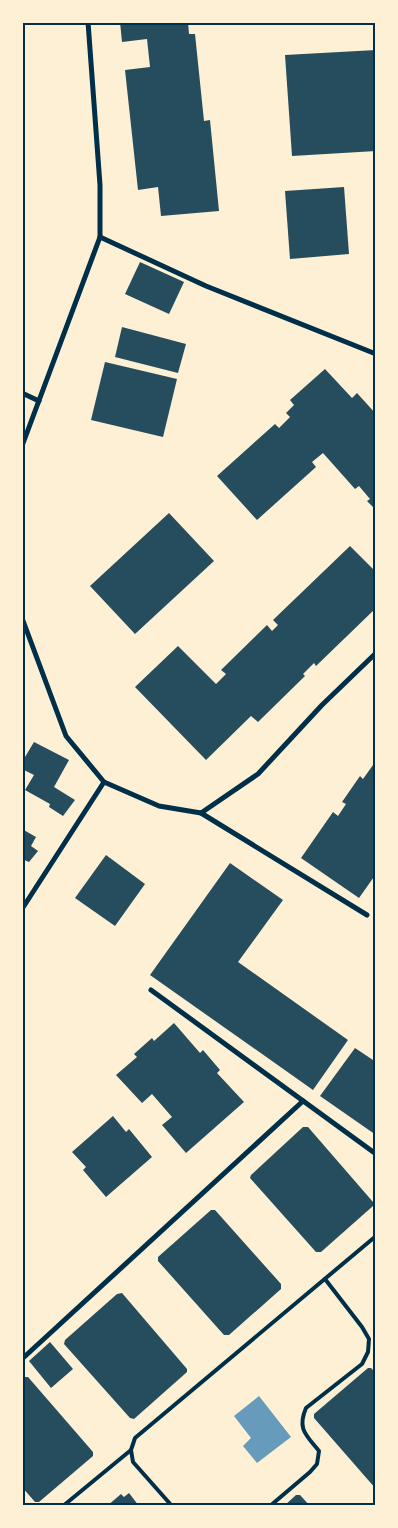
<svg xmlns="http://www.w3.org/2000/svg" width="398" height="1528" font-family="'Fira Sans',sans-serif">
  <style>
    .water { fill: #669bbc }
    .building { fill: #264d5e }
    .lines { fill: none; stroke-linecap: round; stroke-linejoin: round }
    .service { stroke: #003049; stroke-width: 4 }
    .minor { stroke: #003049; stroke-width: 5 }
    .neatline { fill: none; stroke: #003049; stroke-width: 2 }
  </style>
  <rect width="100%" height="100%" fill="#fdf0d5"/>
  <!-- water -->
  <polygon class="water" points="259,1396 291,1437 257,1463 243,1446 251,1438 234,1416"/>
  <!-- building -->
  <g class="building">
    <polygon points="120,22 188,22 189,34 195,34 204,121 210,120 219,211 161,216 158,187 138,190 125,70 150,67 147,39 122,42"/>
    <polygon points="376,50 376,151 292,156 285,55"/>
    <polygon points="344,187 349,254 290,259 285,191"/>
    <polygon points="140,262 184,282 169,314 125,294"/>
    <polygon points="122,327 186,344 178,373 115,357"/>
    <polygon points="105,362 177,379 163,437 91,420"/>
    <polygon points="325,369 352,398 357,393 376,414 376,510 367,501 370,499 359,486 355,489 323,453 312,462 316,467 257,520 217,476 275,424 279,428 290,417 286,413 294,405 290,400"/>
    <polygon points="169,513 214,561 135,634 90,586"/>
    <polygon points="350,546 376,572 376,608 316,666 314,663 303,674 305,676 258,722 251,716 206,760 135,687 178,646 216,684 226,674 221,670 267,625 272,631 278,625 273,620"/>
    <polygon points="34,742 69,760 54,787 75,800 63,816 49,807 50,804 25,790 34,775 22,769 22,762"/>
    <polygon points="373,765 376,767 376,874 359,898 301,858 333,812 338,816 346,804 342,802 360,776 363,779"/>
    <polygon points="22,829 36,837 31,846 38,851 29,862 22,859"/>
    <polygon points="106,855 145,884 115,926 75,898"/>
    <polygon points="230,863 283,900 238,962 348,1040 313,1090 150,975"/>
    <polygon points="174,1023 200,1053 203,1050 220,1070 217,1073 244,1102 186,1153 162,1125 172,1117 152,1094 142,1103 116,1075 137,1057 134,1054 152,1038 154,1041"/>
    <polygon points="355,1048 376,1062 376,1135 320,1096"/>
    <polygon points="113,1116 126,1132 129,1129 152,1157 106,1197 83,1170 86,1167 72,1152"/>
    <polygon points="303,1127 308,1127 373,1202 373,1206 321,1252 316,1252 250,1178 251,1175"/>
    <polygon points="211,1210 215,1210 281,1284 281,1289 229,1335 224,1335 158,1261 158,1257"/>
    <polygon points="122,1293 187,1369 187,1372 134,1419 130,1418 64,1344 65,1340 117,1294"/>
    <polygon points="50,1342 73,1369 51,1388 29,1361"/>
    <polygon points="368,1368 371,1368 376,1373 376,1489 314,1418 314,1414"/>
    <polygon points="24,1377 28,1377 93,1452 93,1456 39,1502 35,1502 22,1487 22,1378"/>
    <polygon points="129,1493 139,1506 107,1506 121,1494 124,1497"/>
    <polygon points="296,1495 300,1495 310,1506 284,1506"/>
  </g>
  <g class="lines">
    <!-- service -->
    <g class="service">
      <polyline points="63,1506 131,1450"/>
      <polyline points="172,1506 133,1462 131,1450 135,1438 376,1236"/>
      <path d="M 270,1506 L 310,1472 L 317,1464 L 319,1451 C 306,1435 297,1429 306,1408 L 362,1364 L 368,1352 L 369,1339 L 362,1327 L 325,1279"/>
    </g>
    <!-- minor -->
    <g class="minor">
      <polyline points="100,237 206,286 376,354"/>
      <polyline points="22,393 39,401"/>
      <polyline points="22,446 100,237 100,185 88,22"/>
      <polyline points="22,618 66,736 104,782 159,806 201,813 258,774 322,705 376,653"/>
      <polyline points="201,813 367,915"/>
      <polyline points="22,909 104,782"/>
      <polyline points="151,990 376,1154"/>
      <polyline points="22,1359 303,1101"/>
    </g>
  </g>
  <!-- border -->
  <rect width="398" height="1528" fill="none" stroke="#fdf0d5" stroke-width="48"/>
  <rect x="24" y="24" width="350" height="1480" class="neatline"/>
</svg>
